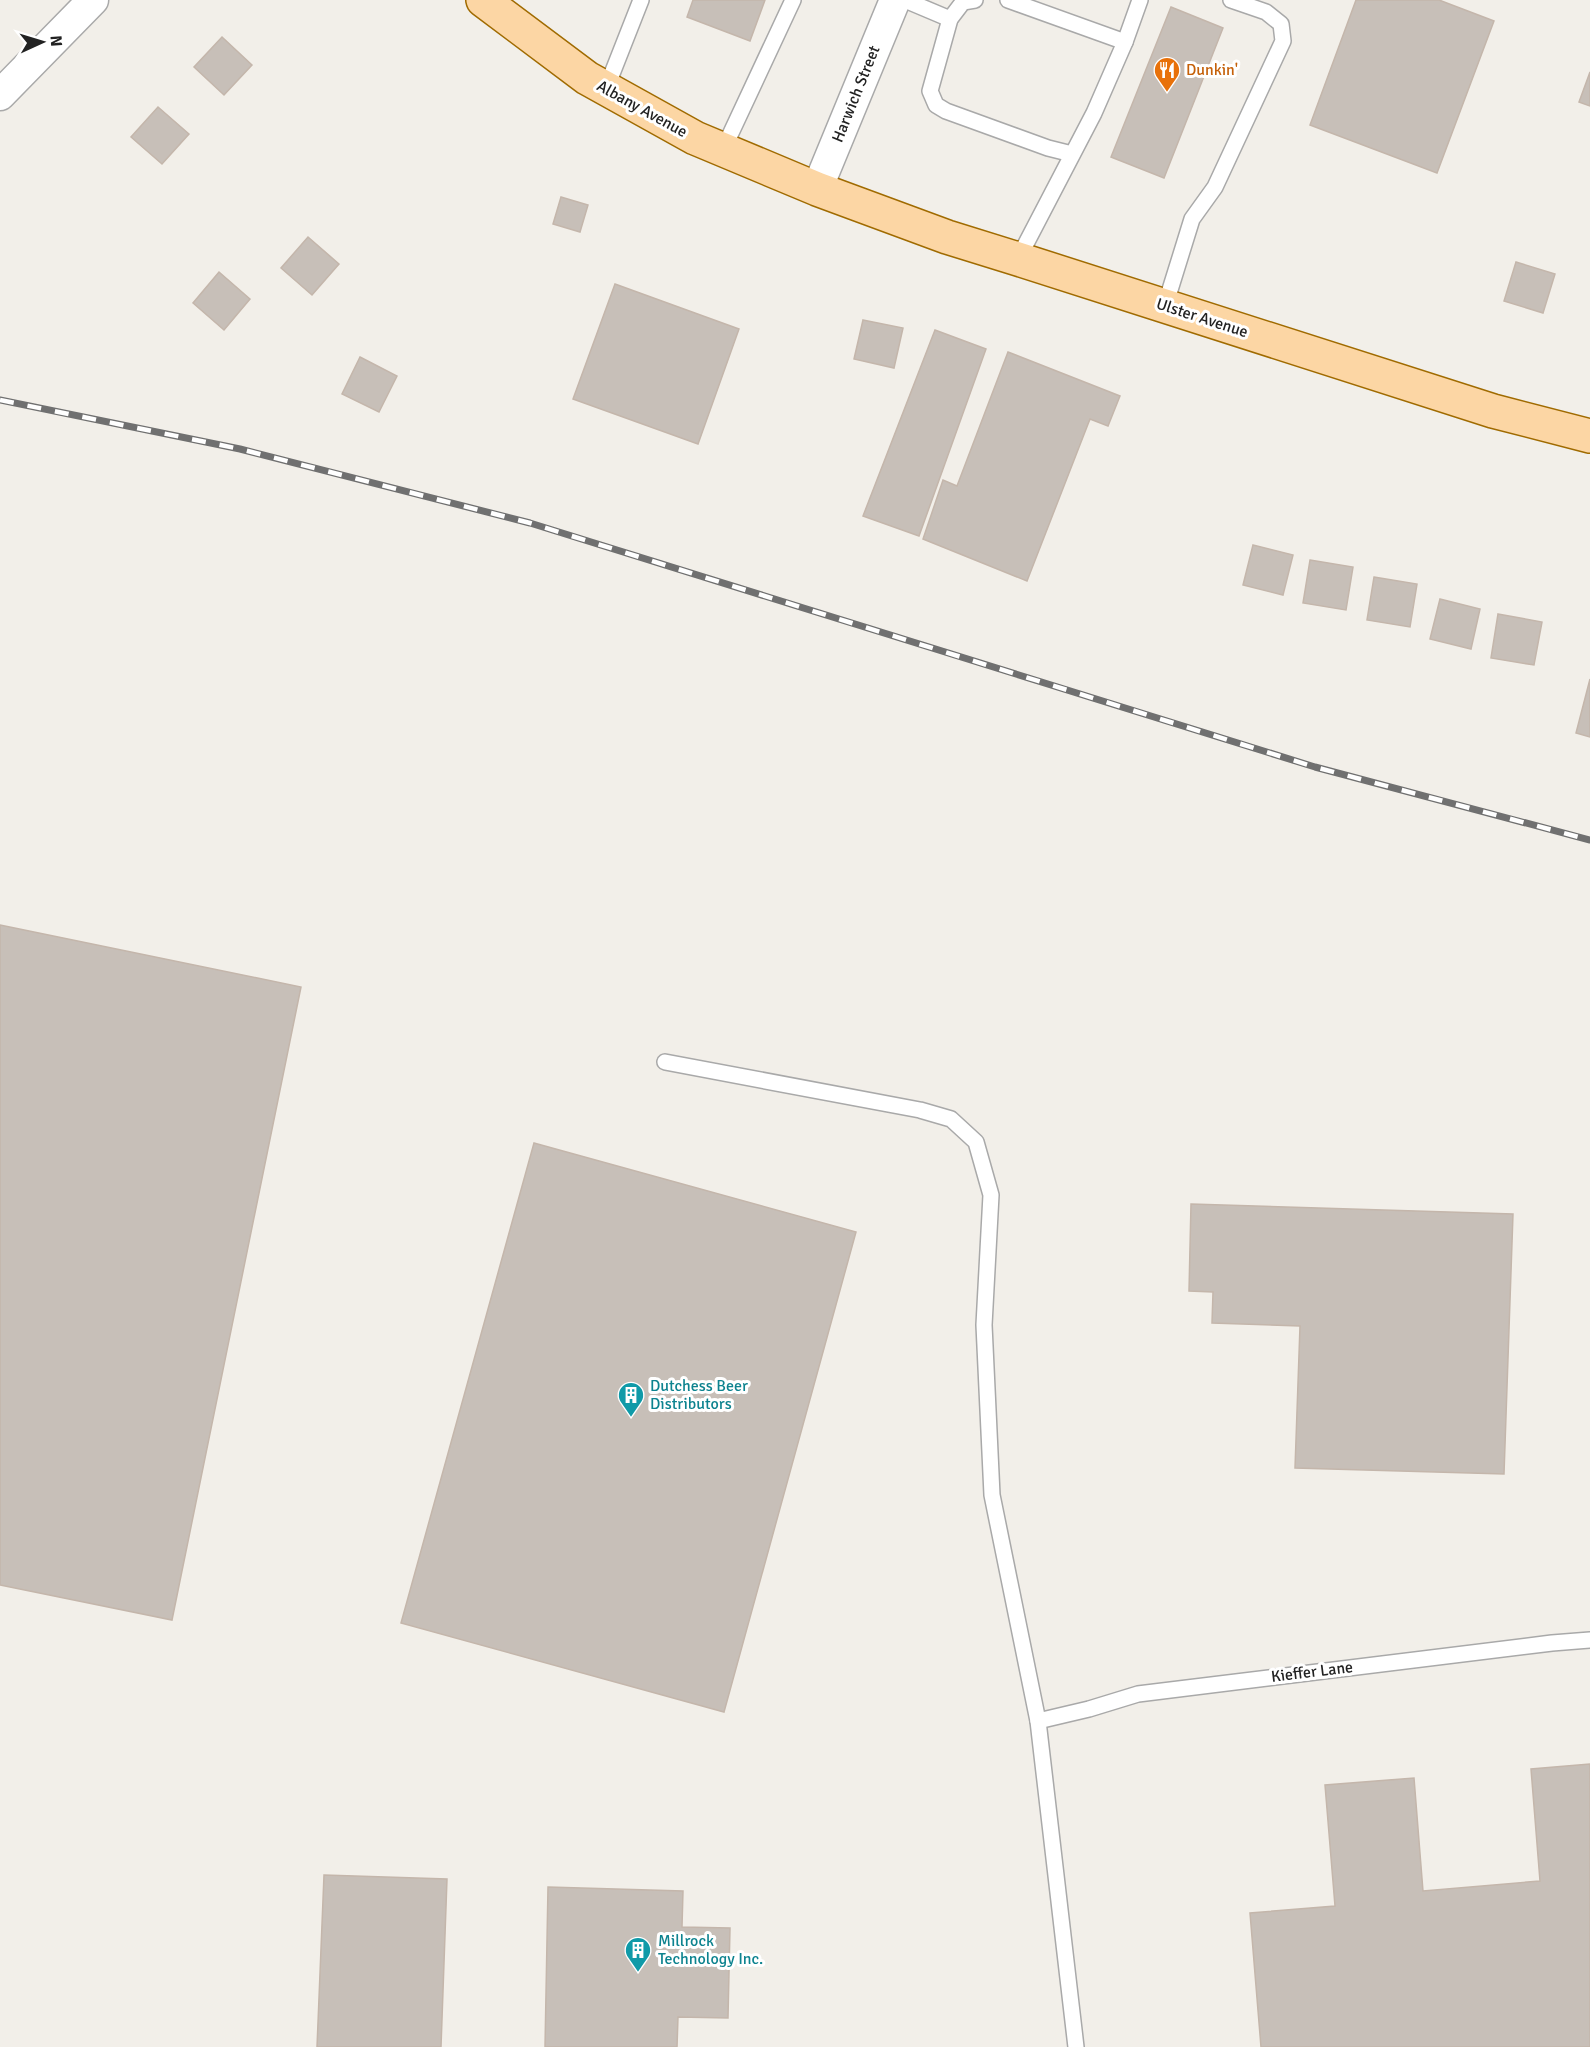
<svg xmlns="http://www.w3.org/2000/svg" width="1590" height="2047" font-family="Signika,sans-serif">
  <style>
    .building { fill: #c7bfb8; stroke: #c4b6ab; stroke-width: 1.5 }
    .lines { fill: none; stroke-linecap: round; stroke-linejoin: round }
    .lane-casing { stroke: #a9a9a9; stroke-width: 18 }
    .street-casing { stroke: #a9a9a9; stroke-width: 33 }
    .primary-casing { stroke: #a06b00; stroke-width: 36 }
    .lane { stroke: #fff; stroke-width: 15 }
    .street { stroke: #fff; stroke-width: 30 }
    .primary { stroke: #fcd6a4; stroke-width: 33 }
    .rail-casing { stroke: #707070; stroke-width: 7 }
    .rail { stroke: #fff; stroke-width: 4.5; stroke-dasharray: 14; stroke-linecap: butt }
    .labels { text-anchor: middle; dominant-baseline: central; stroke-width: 6; stroke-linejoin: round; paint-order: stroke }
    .food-label { font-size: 16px; fill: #c56008; stroke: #fff; text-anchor: start }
    .street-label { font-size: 16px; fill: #222; stroke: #fff }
    .culture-label { font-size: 16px; fill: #0d838f; stroke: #fff; text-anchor: start }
  </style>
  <rect width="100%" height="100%" fill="#f2efe9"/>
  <!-- building -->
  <g class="building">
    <polygon points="693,0 765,0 750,41 687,17"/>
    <polygon points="1356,0 1439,0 1494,21 1437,173 1310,125"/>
    <polygon points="1171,7 1223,28 1164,178 1111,157"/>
    <polygon points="222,37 252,65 224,95 194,67"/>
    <polygon points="1590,72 1590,106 1579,102"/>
    <polygon points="158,107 189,134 162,164 131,137"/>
    <polygon points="561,197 588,205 580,232 553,224"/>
    <polygon points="308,237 339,264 312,295 281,268"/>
    <polygon points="1516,262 1555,274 1543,313 1504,301"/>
    <polygon points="219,272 250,299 224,330 193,303"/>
    <polygon points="615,284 739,329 698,444 573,399"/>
    <polygon points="863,320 903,328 894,368 854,359"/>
    <polygon points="935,330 986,349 919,536 863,516"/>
    <polygon points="1008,352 1120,396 1108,426 1090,419 1027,581 923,539 943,480 957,486"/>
    <polygon points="360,357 397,376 379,412 342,394"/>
    <polygon points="1253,545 1293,555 1283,595 1243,585"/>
    <polygon points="1310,560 1353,567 1346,610 1303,603"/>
    <polygon points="1374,577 1417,584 1410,627 1367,620"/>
    <polygon points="1440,599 1480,609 1471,649 1430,639"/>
    <polygon points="1498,614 1542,622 1534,665 1491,658"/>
    <polygon points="1590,679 1590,737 1576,733"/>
    <polygon points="0,925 301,987 172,1620 0,1585"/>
    <polygon points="534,1143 856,1232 724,1712 401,1623"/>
    <polygon points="1191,1204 1513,1214 1504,1474 1295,1468 1300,1326 1212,1323 1213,1292 1189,1291"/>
    <polygon points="1590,1764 1590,2047 1261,2047 1250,1913 1335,1906 1325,1785 1414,1778 1423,1891 1540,1881 1531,1769"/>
    <polygon points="324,1875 447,1879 441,2047 317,2047"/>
    <polygon points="548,1887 683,1891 682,1927 730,1928 728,2018 678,2017 677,2047 545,2047"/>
  </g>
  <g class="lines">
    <!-- lane casing -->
    <g class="lane-casing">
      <g id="lane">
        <polyline points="905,0 950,19"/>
        <polyline points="975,0 963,2 950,19 930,91 936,105 946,111 1048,148 1072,154"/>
        <polyline points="1008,0 1125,42"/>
        <polyline points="606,89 641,0"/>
        <polyline points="723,150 793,0"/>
        <polyline points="1018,259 1094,113 1125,42 1140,0"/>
        <polyline points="1165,306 1192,219 1215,187 1283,41 1281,24 1266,12 1231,0"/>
        <polyline points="665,1062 920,1110 951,1119 976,1142 991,1195 984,1325 992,1495 1038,1721 1076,2047"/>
        <polyline points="1038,1721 1089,1709 1138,1694 1552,1643 1590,1640"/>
      </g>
    </g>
    <!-- street casing -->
    <g class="street-casing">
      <g id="street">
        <polyline points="0,95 93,0"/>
        <polyline points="817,189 895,0"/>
      </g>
    </g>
    <!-- primary casing -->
    <g class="primary-casing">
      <polyline id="primary" points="483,0 587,78 695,138 817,189 947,237 1018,259 1493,411 1590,436"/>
    </g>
    <!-- lane -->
    <use href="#lane" class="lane"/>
    <!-- street -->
    <use href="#street" class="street"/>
    <!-- primary -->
    <use href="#primary" class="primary"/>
    <!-- rail casing -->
    <g class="rail-casing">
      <polyline id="rail" points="0,400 240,449 530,523 1315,767 1590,840"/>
    </g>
    <!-- rail -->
    <use href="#rail" class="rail"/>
  </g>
  <!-- icons -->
  <defs>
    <g id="restaurant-pin" transform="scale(1.35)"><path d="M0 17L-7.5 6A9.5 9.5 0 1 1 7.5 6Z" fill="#e8710a" stroke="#fff"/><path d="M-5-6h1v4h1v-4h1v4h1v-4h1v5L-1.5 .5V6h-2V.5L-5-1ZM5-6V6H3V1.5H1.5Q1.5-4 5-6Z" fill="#fff"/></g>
    <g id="building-pin" transform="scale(1.35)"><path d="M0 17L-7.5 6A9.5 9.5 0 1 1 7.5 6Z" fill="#0f9aa8" stroke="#fff"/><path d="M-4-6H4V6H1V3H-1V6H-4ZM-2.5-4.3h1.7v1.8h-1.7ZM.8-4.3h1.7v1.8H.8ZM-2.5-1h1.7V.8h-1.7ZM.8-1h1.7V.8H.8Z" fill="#fff"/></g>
  </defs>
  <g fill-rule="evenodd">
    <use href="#restaurant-pin" x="1167" y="70"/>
    <use href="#building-pin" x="631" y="1395"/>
    <use href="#building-pin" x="638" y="1950"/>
  </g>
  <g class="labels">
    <!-- food labels -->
    <g class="food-label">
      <text x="1186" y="70">Dunkin'</text>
    </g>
    <!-- street labels -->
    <g class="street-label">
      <text transform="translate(856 94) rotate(-68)">Harwich Street</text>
      <text transform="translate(642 109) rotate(29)">Albany Avenue</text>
      <text transform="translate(1202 318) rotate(18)">Ulster Avenue</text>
      <text transform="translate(1312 1672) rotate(-7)">Kieffer Lane</text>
    </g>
    <!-- culture labels -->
    <g class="culture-label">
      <text x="650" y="1386">Dutchess Beer<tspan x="650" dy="18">Distributors</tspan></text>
      <text x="658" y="1941">Millrock<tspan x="658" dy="18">Technology Inc.</tspan></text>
    </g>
  </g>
  <!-- north arrow -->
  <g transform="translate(42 42) rotate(86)" stroke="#ffffff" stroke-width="4.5" paint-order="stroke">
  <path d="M0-4.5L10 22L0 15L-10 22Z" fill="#222222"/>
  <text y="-9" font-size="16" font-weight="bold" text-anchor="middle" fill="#222222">N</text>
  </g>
</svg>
